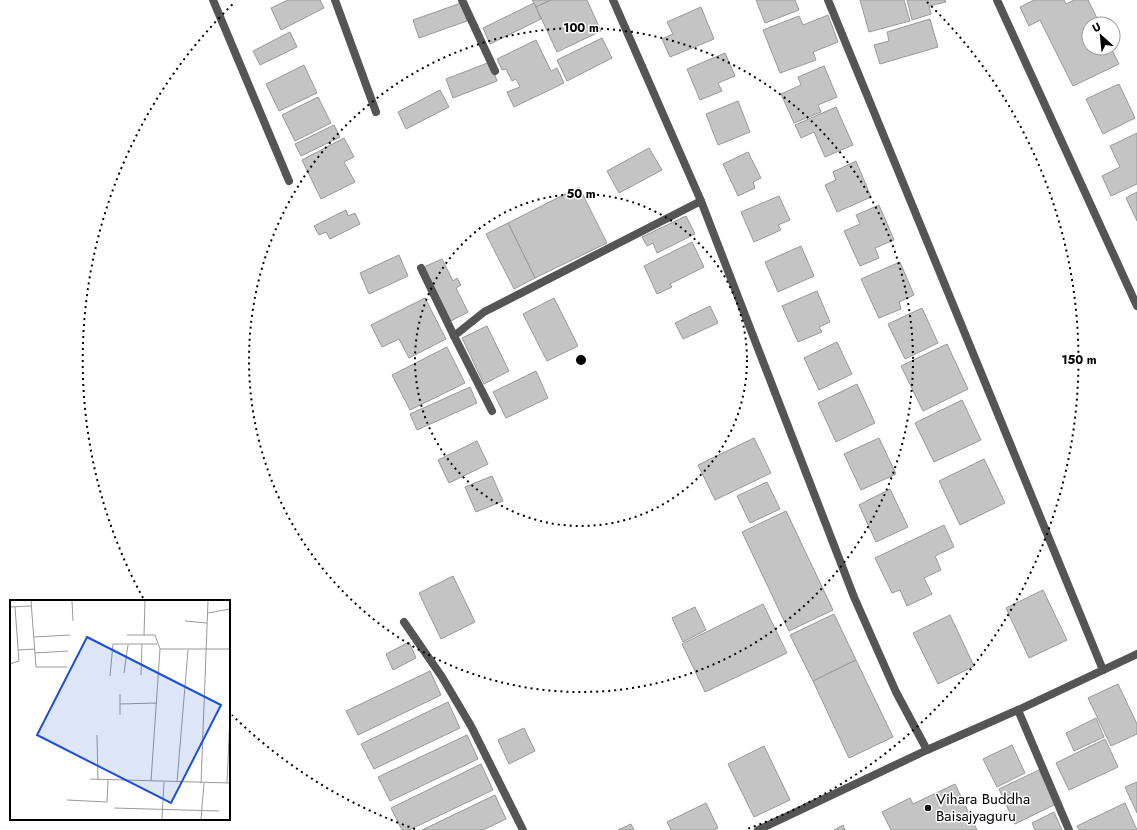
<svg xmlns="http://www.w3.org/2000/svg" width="1137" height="830" font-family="Jost,sans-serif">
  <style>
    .building { fill: #c4c4c4; stroke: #999 }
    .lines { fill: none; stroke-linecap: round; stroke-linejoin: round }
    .lane { stroke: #555; stroke-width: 8 }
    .street { stroke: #555; stroke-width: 8 }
    .ring { fill: none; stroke: #000; stroke-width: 2; stroke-dasharray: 2 4 }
    .poi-dot { fill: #000; stroke: #fff; stroke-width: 1.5 }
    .labels { text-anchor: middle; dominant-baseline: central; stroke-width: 3; stroke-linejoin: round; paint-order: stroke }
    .poi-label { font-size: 15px; fill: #000; stroke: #fff; text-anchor: start }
    .inset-road { fill: none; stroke: #999; stroke-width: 1 }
    .view { fill: #1d4ed8; fill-opacity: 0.15; stroke: #1d4ed8; stroke-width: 2 }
    .inset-edge { fill: none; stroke: #000; stroke-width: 2 }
    .centre { fill: #000; stroke: #fff; stroke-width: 2 }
    .ring-label { font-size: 12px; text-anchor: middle; font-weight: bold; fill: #000; stroke: #fff; stroke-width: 3; stroke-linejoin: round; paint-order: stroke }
  </style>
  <rect width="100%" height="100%" fill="#fff"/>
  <!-- building -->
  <g class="building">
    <polygon points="288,0 320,0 324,8 281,30 271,8"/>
    <polygon points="532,0 551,0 536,7"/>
    <polygon points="551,0 587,0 601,31 557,52 536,7"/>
    <polygon points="756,0 795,0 799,10 765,23"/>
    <polygon points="860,0 904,0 910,21 869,32"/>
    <polygon points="907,0 945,0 946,2 929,6 931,14 912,20"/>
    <polygon points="1034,0 1064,0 1066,4 1074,0 1088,0 1100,24 1089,24 1089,48 1111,48 1119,64 1073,86 1040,20 1029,26 1020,7"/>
    <polygon points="461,3 467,21 419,38 413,20"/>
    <polygon points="534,3 541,19 490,44 483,28"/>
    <polygon points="701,7 714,39 670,57 662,39 673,34 667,22"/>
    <polygon points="828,15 838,42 813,52 816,60 780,73 763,30 799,16 803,25"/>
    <polygon points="930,19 938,47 880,64 874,45 889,41 887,32"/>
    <polygon points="290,32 297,47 260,65 253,51"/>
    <polygon points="602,38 612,58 567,81 557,60"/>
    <polygon points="536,40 551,71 557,68 564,83 514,107 507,92 520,87 516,79 512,81 506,69 502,70 497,59"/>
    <polygon points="725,53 735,76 718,83 722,91 700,100 687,69"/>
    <polygon points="490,62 497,81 453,98 446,79"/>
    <polygon points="304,65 317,93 279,111 266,84"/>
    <polygon points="824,66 837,97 818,105 821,112 794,123 781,94 801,85 798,77"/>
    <polygon points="1119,84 1135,118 1103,134 1086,99"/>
    <polygon points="440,90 449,107 406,129 398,112"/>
    <polygon points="318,97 331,123 295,141 282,115"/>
    <polygon points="738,101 750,132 718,145 706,114"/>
    <polygon points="836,107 853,145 825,157 814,132 801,138 795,125"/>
    <polygon points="334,125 340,137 301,156 295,144"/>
    <polygon points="1137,133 1137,184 1111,196 1102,176 1120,167 1110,146"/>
    <polygon points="344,138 354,157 344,162 355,182 321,199 302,160"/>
    <polygon points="649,148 662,170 619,193 607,171"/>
    <polygon points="748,152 761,178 753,182 755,188 738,196 723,164"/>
    <polygon points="856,161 871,197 837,212 825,185 836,180 833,172"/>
    <polygon points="579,187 607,243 535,278 508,223"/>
    <polygon points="1137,192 1137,221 1126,198"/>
    <polygon points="779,196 790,220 778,225 781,230 754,242 741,212"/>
    <polygon points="879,205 894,240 875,248 879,258 860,266 844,231 860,224 856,215"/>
    <polygon points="346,210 348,216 355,213 360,224 330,239 326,232 319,235 314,226"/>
    <polygon points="686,216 695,234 657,253 653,243 647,246 642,237"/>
    <polygon points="508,223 535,278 514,289 486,234"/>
    <polygon points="692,242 704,267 670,284 672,287 657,294 644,266"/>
    <polygon points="801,246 814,276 778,292 765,262"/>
    <polygon points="399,255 408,276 369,294 360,273"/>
    <polygon points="442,259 453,281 457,278 461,285 456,288 468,312 451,321 424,267"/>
    <polygon points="900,262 914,295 899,302 901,309 879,318 861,279"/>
    <polygon points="817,291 830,322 819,327 822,332 798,342 782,306"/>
    <polygon points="425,298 446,339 409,358 399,339 382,347 371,325"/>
    <polygon points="554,298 578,346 547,361 523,314"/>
    <polygon points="710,306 718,323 683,339 675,323"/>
    <polygon points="922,308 938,343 905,359 888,324"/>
    <polygon points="487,326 509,371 484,384 462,338"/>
    <polygon points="837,342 852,374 819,390 804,358"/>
    <polygon points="947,344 968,389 923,411 901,366"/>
    <polygon points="447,347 465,383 410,410 392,375"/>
    <polygon points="536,371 548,398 506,418 493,392"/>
    <polygon points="857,384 875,423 836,442 818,403"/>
    <polygon points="470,387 477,403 417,430 410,414"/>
    <polygon points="962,400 981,440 934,462 915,423"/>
    <polygon points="754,438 771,473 715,500 698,465"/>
    <polygon points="879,438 896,474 861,490 844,454"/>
    <polygon points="477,441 488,464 449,483 438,460"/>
    <polygon points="984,459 1005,503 960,525 939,481"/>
    <polygon points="492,476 503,501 476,512 465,487"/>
    <polygon points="767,482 780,509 750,523 737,496"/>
    <polygon points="890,489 908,527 876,542 859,505"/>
    <polygon points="786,511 833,610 789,631 742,532"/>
    <polygon points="944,525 954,547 935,556 941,570 924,578 932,594 907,606 900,590 892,593 875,558"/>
    <polygon points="453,576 475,622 441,639 419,593"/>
    <polygon points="1043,590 1067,640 1029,658 1006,608"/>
    <polygon points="763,604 787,653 705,692 682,644"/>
    <polygon points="695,607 706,630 683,642 672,618"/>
    <polygon points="834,614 856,660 813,681 790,635"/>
    <polygon points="950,615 974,666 938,684 913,633"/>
    <polygon points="409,642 416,658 393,670 386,654"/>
    <polygon points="856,660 893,737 849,758 813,681"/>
    <polygon points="430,671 441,695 358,735 346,711"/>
    <polygon points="1118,684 1137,724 1137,734 1111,746 1088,698"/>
    <polygon points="448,702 460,728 374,769 361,744"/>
    <polygon points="1096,718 1104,737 1074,751 1066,733"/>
    <polygon points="524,728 535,751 509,764 498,740"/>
    <polygon points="467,735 478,759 390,801 378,777"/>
    <polygon points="1105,739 1118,767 1069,790 1056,763"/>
    <polygon points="1012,745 1025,773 997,787 983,759"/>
    <polygon points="764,746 790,800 754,817 728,764"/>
    <polygon points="481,764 493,790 409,830 402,830 391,808"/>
    <polygon points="1039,770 1056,804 1015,824 999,789"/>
    <polygon points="1137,782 1137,813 1125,787"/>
    <polygon points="955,784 977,830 891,830 882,812 910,798 913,804"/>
    <polygon points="495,795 506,819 483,830 422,830"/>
    <polygon points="706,803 718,828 714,830 671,830 667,822"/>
    <polygon points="1125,803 1137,830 1079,830 1077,826"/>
    <polygon points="1054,812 1062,830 1035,830 1032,823"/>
    <polygon points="631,824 634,830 618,830"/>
    <polygon points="843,825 845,830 834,830"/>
  </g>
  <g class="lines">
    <!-- lane -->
    <polyline class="lane" points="404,622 442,677 471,726 523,830"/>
    <!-- street -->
    <g class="street">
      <polyline points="213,0 289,181"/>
      <polyline points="335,0 376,112"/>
      <polyline points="462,0 495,71"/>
      <polyline points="613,0 701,201 854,597 896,692 927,750"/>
      <polyline points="828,0 1103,670"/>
      <polyline points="997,0 1137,306"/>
      <polyline points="421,268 454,336 492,411"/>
      <polyline points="454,336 484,312 701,201"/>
      <polyline points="1018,710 1069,830"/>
      <polyline points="758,830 927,750 1018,710 1137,654"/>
    </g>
  </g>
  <!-- distance rings -->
  <g class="ring">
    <circle cx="581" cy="360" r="166"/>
    <circle cx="581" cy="360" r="332"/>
    <path d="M415 829A498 498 0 0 1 232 715M143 598A498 498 0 0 1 235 2M927 2A498 498 0 0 1 747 829"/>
  </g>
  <!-- markers -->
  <circle class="poi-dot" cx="928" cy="808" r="4"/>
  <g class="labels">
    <!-- poi labels -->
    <g class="poi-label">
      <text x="936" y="799">Vihara Buddha<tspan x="936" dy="17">Baisajyaguru</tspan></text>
    </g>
  </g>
  <!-- overview -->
  <g transform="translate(10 600)">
    <rect width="220" height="220" fill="#fff"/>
    <path class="inset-road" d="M 21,1 L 26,67 L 57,67M 62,1 L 63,21M 0,7 L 21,6M 198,13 L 220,9M 175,21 L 197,23M 117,35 L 145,35 L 150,49 L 141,181M 134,35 L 135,1M 24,37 L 60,35M 150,49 L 220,49M 8,50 L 25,49M 25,53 L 58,51M 0,64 L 9,61 L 5,7M 114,73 L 118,45M 131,75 L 132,44M 100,76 L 103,44 L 147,44M 110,104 L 147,103M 110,115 L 110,94M 87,135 L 88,180M 80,179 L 220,183M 167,182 L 178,50M 191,183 L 198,1M 217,183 L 220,116M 57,200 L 97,202 L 98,180M 104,208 L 209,211M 152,219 L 154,182M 191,219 L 194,183"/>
    <path class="view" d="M 77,37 L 211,105 L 161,203 L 27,135 Z"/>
    <rect width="220" height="220" class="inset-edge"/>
  </g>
  <circle cx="581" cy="360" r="6" class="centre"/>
  <g class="ring-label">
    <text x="581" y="32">100 m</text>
    <text x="581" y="198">50 m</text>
    <text x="1079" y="364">150 m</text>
  </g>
  <!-- north arrow -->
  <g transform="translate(1101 36) rotate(333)"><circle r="19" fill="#ffffff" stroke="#999999"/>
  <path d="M0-3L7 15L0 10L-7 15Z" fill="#000000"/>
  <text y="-6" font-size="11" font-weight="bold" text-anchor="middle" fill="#000000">U</text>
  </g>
</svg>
